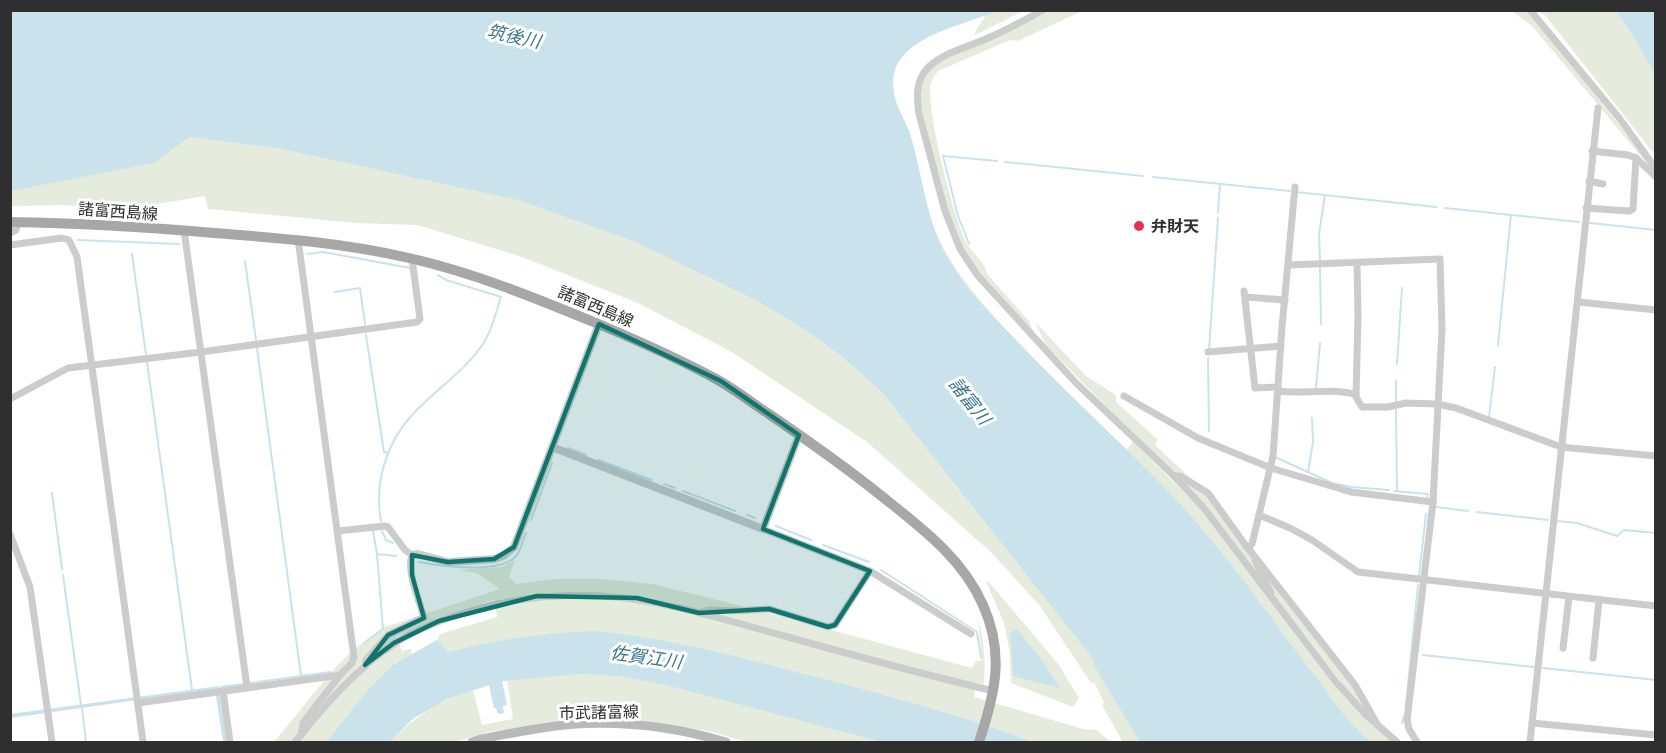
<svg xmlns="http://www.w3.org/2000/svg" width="1666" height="753" font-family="'PT Sans Narrow','Noto Sans JP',sans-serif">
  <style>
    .green { fill: #e6ecdd; fill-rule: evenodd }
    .water { fill: #c9e2ec }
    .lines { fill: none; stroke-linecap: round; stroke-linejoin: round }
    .stream { stroke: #c9e2ec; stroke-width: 2 }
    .minor { stroke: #ccc; stroke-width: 7 }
    .tertiary { stroke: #ccc; stroke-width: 8 }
    .secondary { stroke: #b9b9b9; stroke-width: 9 }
    .primary { stroke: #a7a7a7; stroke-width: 10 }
    .marked { fill: #0f766e; fill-opacity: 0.2; stroke: #0f766e; stroke-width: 4.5; stroke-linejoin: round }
    .poi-dot { fill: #e5324f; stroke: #fff; stroke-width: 2 }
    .labels { text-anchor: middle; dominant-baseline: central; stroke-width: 6; stroke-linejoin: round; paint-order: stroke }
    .street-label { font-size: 16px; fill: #2f2f2f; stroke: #fff }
    .poi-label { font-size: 16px; font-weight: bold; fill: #2f2f2f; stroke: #fff; text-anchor: start }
    .water-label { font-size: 18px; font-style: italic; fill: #3c7891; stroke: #fff }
  </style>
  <rect width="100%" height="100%" fill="#fff"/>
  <!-- green -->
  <g class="green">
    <path d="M 990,11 L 1023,11 L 975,35 L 976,30 L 986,15 C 955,27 915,34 897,65 C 884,88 903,113 910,134 C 920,166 922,201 935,231 C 954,274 985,307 1016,340 C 1052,378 1089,414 1126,450 L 1133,442 L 1200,508 L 1344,696 L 1375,728 L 1393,742 L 1363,742 L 943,266 L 889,89 L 898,53 L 916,34 Z"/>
    <path d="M 1048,11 L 1082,11 L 1018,41 L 1010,40 L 938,71 C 936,75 932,79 931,83 C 925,107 954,220 967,244 C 973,254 985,262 987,274 L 1029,321 L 1036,339 L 977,273 L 960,247 L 947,212 L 920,113 L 921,82 L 927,72 L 937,63 Z"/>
    <polygon points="1512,11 1526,11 1544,30 1636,146 1655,173 1532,26"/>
    <polygon points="1535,11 1626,11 1655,53 1655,155 1545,15"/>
    <polygon points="189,137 277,148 560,196 779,307 887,389 1092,651 1146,742 1122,742 1121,739 1102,705 1104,702 1094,682 1091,683 1040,606 992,553 867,442 730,351 638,303 522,257 417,225 356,223 208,209 205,196 127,209 62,205 11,206 10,173"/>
    <polygon points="1035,322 1086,376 1116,395 1116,402 1158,440 1155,445 1200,487 1174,472 1128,429 1046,345"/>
    <polygon points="1180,478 1208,497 1251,555 1267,589 1202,501"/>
    <path d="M 515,560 L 509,577 L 516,584 L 554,579 L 602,579 L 652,584 L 750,608 L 972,668 L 976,661 L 982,660 L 978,619 C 984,641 986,661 984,684 L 976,683 L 974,697 L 1083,729 L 1096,730 L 1111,742 L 1017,742 L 597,639 L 338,727 L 326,742 L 274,742 L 332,671 L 352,651 L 382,628 L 500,589 L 477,573 L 458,570 L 502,567 ZM 494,600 L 497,617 L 440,634 L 437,640 L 412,654 L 411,649 L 402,651 L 396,637 L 440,617 Z"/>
    <polygon points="1259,563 1354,689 1373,718 1350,694 1277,599"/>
    <polygon points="988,581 1059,665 1079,698 1073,707 1011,683 1010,654 1004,623 987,583"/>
    <path d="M 638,668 L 900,742 L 746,742 L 713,732 L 629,719 L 567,720 L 488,732 L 456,742 L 389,742 C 417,716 436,702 473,690 L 482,725 L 513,719 L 507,681 L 502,681 L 508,673 Z"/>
  </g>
  <!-- water -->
  <g class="water">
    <path d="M 11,10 L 996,11 C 966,25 907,34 895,70 C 892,79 893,89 895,99 C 898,111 906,122 910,134 C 923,176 926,221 948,259 C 966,290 992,315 1016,340 C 1077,405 1146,463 1203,530 C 1243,577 1278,628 1315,676 C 1332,699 1349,725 1371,742 L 1140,742 L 1095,667 L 1094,660 L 883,393 L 844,358 L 803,328 L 754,299 L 631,240 L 518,200 L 277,148 L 189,137 L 154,163 L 11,191 Z"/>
    <polygon points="1616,11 1655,11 1655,74 1635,39"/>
    <polygon points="1017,629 1044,663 1060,688 1013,676 1010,633"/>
    <path d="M 594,631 C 668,638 740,657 812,676 C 886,695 962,716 1034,742 L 882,742 L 666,685 L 619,676 L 579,674 L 502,681 L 507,705 L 503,706 L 504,713 L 498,714 L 496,708 L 494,708 L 489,685 L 448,699 L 414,718 L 389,742 L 326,742 L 369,689 L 393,665 L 437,640 L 448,652 C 496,639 544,633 594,631 Z"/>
    <polygon points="219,686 227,742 223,742 215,689 11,718 10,714"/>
  </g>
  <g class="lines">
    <!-- stream -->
    <g class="stream">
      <polyline points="1005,162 1143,176"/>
      <polyline points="1153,177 1290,191"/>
      <polyline points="1296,192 1436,207"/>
      <polyline points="1445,208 1579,222"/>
      <polyline points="1218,212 1220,185"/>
      <polyline points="1590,223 1656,230"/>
      <polyline points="78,240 179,244"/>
      <polyline points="969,244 958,216 943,156 997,161"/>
      <polyline points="132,254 146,355"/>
      <polyline points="307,254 323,252 410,268"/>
      <polyline points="245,261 256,340"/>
      <polyline points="1320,261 1319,234 1325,195"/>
      <polyline points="1320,268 1321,324"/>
      <polyline points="335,292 360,288 365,324"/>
      <polyline points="366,335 384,452 388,453"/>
      <polyline points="1498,345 1511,215"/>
      <polyline points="257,348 301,676"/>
      <polyline points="1209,350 1218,218"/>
      <polyline points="1208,358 1209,431"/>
      <polyline points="147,362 192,690"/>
      <polyline points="1397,364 1402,288"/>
      <polyline points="1316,387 1320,343"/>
      <polyline points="1396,402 1396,381"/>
      <polyline points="1396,410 1397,491"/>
      <polyline points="1489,417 1495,367"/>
      <polyline points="568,448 586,455"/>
      <polyline points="1275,457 1332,483 1351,487 1389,490"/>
      <polyline points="598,460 652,480"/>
      <polyline points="1308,472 1313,442 1312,418"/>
      <polyline points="664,484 675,488"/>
      <polyline points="683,491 735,511"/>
      <polyline points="1394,491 1428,494 1427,497"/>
      <polyline points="52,493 62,569"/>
      <polyline points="1436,507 1468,511"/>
      <polyline points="1477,512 1548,520"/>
      <polyline points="747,515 755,518"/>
      <polyline points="531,520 552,463"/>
      <path d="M 381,521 C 374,484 386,443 412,415 C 435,390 464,372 483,344 C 492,331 496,312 501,297 L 446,280 L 438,275"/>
      <polyline points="1557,521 1577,523 1617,536 1624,530 1656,533"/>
      <polyline points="776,526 811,540"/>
      <polyline points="373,531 377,554 396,556"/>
      <polyline points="382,531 386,540 393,543"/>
      <polyline points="823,545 869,562"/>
      <path d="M 419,562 C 440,566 502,575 517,555 C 521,549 523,540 526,533"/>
      <polyline points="881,570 977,632 981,658"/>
      <polyline points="63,575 81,705"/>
      <polyline points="1419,576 1426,514"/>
      <polyline points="364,643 383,629 377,554"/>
      <polyline points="1423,655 1534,667"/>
      <polyline points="1543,668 1656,680"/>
      <polyline points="250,683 330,672"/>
      <polyline points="221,687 243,684"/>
      <polyline points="1406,704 1418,585"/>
      <polyline points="82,708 86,742"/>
      <polyline points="1402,723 1404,716"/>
    </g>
    <!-- minor -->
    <g class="minor">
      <path d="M 1043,10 C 1025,20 1007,30 988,38 C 969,47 940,53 926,70 C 915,83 917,99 919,114 L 945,211 L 960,249 L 978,276 L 1076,383 L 1174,476 L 1203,507 L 1336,682 L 1365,714 L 1397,742"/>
      <polyline points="1530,10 1620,119 1656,169"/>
      <polyline points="1592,151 1628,155 1636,158 1656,177"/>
      <polyline points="1589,181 1603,184"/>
      <polyline points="1295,187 1282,327 1273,456 1252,544 1248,548 1355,685 1376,722"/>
      <polyline points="1586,208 1629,211 1633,209 1636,158"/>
      <polyline points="184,230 247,687"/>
      <polyline points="10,233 16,230 18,222"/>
      <polyline points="10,245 62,238 69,240 77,257 143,742"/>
      <polyline points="1357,264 1358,316 1356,397 1362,407 1388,407 1406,403 1437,404 1456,408 1561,447 1656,456"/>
      <polyline points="1289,265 1440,259 1442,329 1433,502 1407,720 1409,729 1417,742"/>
      <polyline points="1244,291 1255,388 1278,387"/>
      <polyline points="1245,297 1285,300"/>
      <polyline points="1578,302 1656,310"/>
      <polyline points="1208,352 1281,346"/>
      <path d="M 1278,391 C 1301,395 1337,387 1356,395"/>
      <polyline points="1124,396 1198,438 1271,468 1351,492 1433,502"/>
      <polyline points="10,399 68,368 201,352 417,322 420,319 412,259"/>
      <polyline points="1174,476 1180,476 1208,493 1249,550"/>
      <polyline points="1259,515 1292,529 1312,540 1358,572 1656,606"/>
      <polyline points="763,529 870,571 971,634"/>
      <path d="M 338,531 L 384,526 L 388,527 L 405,550 L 412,555 C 406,570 419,601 424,617 L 388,635 L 366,660 L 365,665"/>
      <polyline points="10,534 30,587 52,742"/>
      <polyline points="1255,560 1271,593"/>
      <polyline points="699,613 708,610 741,611 769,609 828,627 835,625 870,571"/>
      <polyline points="1563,648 1569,597"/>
      <polyline points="1593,658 1599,600"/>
      <polyline points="223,691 230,742"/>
      <polyline points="138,703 340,675 352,663 354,657 298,239"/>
      <polyline points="1532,723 1656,735"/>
      <polyline points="301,735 303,723 340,675"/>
      <path d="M 295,742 C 323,707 356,669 394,644 C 419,627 449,617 477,609 C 595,577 675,606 788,637 C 856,656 925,675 994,691"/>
      <polyline points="1530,742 1598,108"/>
    </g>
    <!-- tertiary -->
    <g class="tertiary">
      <polyline points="552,447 763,529 799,435"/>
      <polyline points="412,555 418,554 448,562 494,559 503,556 514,547 599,324"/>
    </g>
    <!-- secondary -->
    <path class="secondary" d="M 472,742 L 481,739 C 512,733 545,726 576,724 C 626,721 679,728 726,742"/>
    <!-- primary -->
    <path class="primary" d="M 10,222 C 78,223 146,227 214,233 C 280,238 344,243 409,258 C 475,273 538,299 601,325 C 641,342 680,359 718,380 C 736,390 752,403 769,414 C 807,440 843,465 879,494 C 919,526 962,557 983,605 C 1005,654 995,694 979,742"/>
  </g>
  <!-- marked area -->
  <path class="marked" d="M 599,324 L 721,381 L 799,435 L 763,529 L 870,571 L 835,625 L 828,627 L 769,609 L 699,613 L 637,598 L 537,596 L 439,621 L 394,643 L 365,665 L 388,635 L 424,618 L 412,575 L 412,555 L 448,562 L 494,559 L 514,547 Z"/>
  <!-- markers -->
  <circle class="poi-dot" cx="1139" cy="226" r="6"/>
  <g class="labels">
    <!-- street labels -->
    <g class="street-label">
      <text transform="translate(118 211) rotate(4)">諸富西島線</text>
      <text transform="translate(596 306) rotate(23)">諸富西島線</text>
      <text transform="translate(599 712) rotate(-1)">市武諸富線</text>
    </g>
    <!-- poi labels -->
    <g class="poi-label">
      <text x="1151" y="226">弁財天</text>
    </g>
    <!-- water labels -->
    <g class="water-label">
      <text transform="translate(514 36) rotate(12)">筑後川</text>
      <text transform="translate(970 401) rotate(51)">諸富川</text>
      <text transform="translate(646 657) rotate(8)">佐賀江川</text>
    </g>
  </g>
  <!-- border -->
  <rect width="1666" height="753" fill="none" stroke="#2f2f2f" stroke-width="24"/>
</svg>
